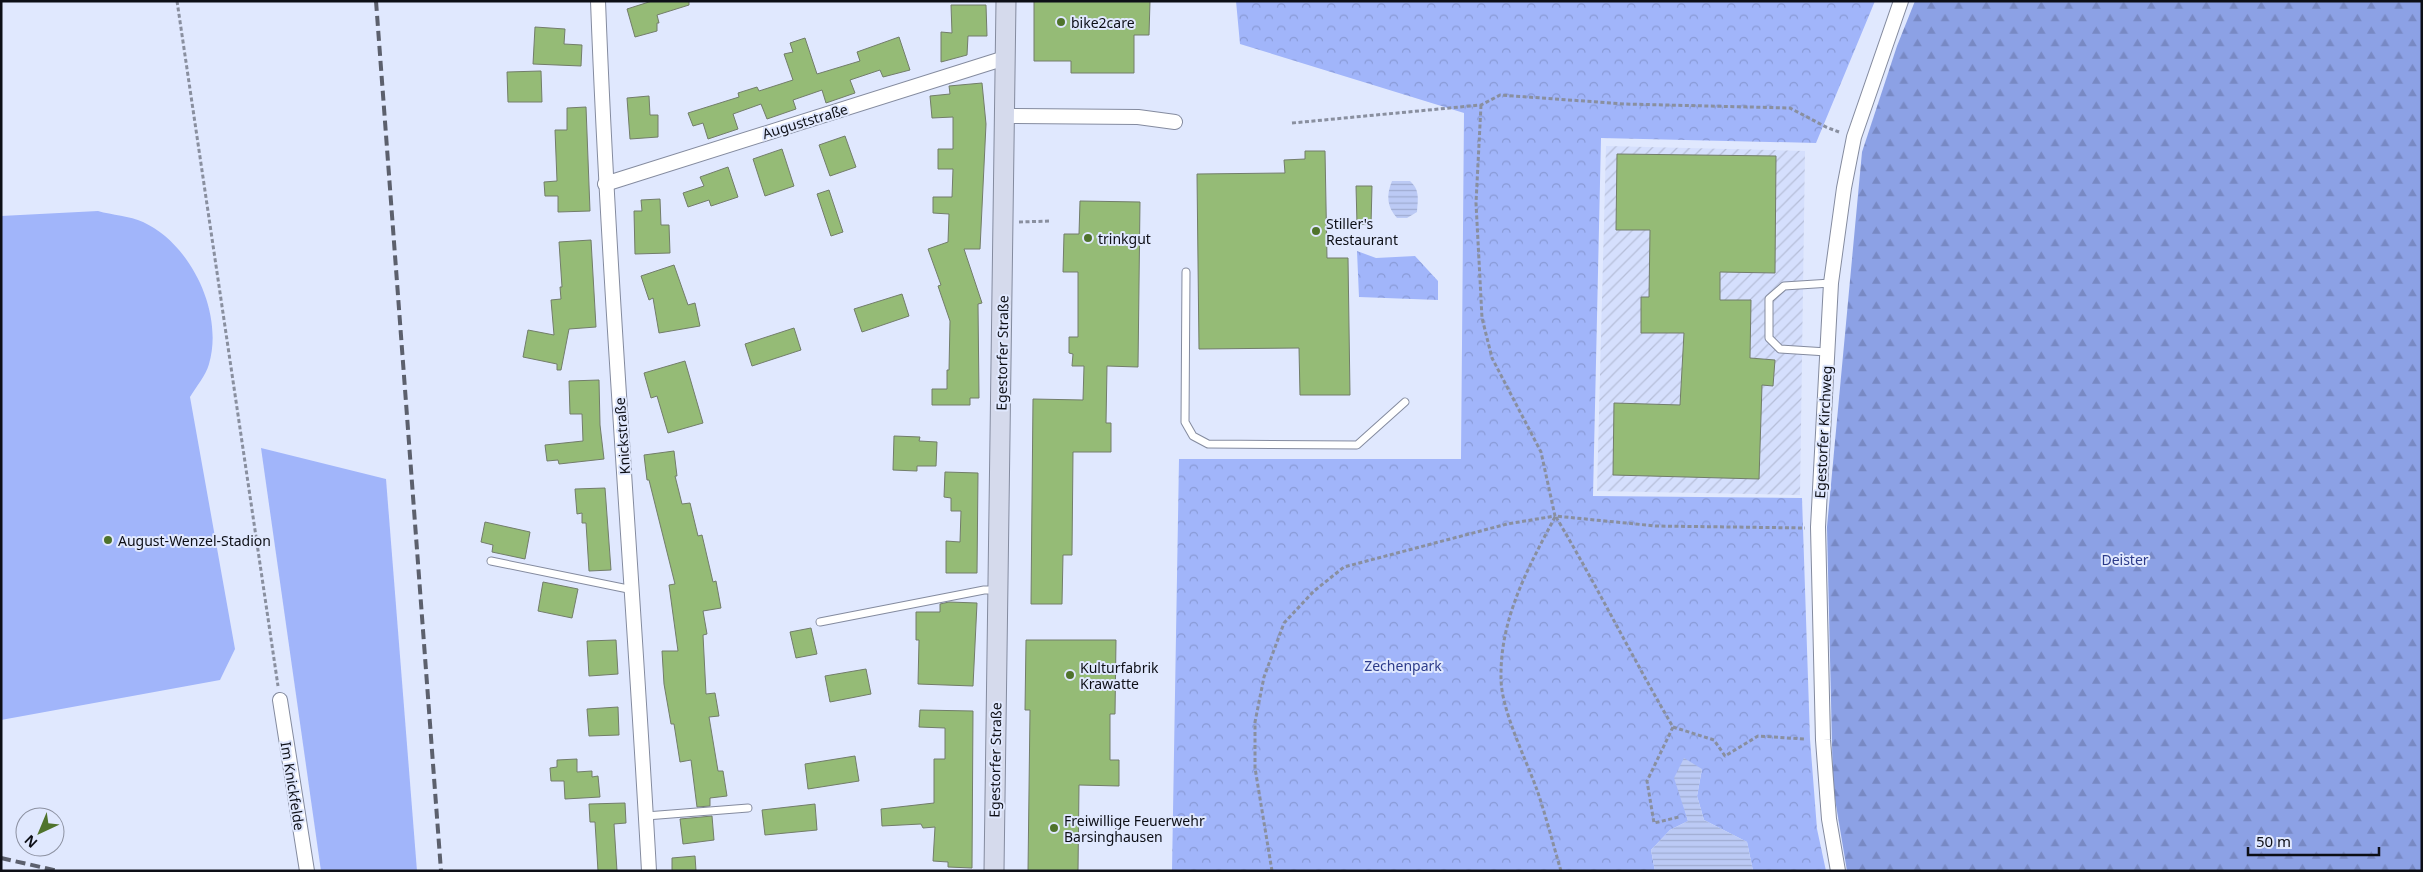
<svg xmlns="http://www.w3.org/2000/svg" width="2423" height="872" font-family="'Noto Sans',sans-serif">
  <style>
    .industrial { fill: url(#industrial-furrows) }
    .green { fill: #a1b5fa }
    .forest { fill: url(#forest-firs) }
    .park { fill: url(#park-crowns) }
    .water { fill: url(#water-rules) }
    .building { fill: #95bb76; stroke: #727d6a }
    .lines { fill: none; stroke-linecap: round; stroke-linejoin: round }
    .lane-casing { stroke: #848b9f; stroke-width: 9 }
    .street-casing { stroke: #848b9f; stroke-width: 16 }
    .secondary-casing { stroke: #848b9f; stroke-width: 21 }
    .path { stroke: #898f9f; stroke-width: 3; stroke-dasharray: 4 2.5; stroke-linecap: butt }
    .lane { stroke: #fff; stroke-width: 7 }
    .street { stroke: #fff; stroke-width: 14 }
    .secondary { stroke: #d5daec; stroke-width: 19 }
    .rail { stroke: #5c606d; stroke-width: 4; stroke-dasharray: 10 5; stroke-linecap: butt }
    .poi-dot { fill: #4f732c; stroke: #e0e8fe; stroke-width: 2 }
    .labels { text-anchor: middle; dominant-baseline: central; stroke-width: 4; stroke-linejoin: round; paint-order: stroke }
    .poi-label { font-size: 14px; fill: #0d0f16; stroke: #e0e8fe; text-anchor: start }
    .street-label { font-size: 14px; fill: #0d0f16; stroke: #e0e8fe }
    .park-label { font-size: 14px; fill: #2c3b8a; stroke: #e0e8fe }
  </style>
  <defs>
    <pattern id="industrial-furrows" width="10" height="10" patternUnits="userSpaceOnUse" patternTransform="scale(1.25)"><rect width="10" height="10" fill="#d5dffd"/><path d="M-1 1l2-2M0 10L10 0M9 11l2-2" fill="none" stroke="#b6bed8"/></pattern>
    <pattern id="forest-firs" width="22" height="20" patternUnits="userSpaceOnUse" patternTransform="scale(1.25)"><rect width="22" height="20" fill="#8ca1e5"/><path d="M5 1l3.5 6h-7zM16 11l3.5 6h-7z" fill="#7889c4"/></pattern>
    <pattern id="park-crowns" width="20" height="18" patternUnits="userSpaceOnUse" patternTransform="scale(1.25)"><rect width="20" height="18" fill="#a1b5fa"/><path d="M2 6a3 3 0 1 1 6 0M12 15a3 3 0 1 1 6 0" fill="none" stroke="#899ad6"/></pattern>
    <pattern id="water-rules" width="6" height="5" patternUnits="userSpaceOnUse" patternTransform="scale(1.25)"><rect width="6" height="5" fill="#bccaf5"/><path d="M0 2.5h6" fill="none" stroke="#a0acd1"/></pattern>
  </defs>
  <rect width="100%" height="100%" fill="#e0e8fe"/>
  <!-- industrial -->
  <polygon class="industrial" points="1606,146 1805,151 1800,495 1597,491"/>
  <!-- green -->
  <g class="green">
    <path d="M 98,211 C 112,215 130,216 143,222 C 191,244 224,313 209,364 C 206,375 196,387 190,397 L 235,649 L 220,680 L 1,720 L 1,216 Z"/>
    <polygon points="261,448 386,479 417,871 321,871"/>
  </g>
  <!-- forest -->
  <polygon class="forest" points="1915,1 2422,1 2422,871 1847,871 1833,787 1827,527 1862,152 1897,46"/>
  <!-- park -->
  <g class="park">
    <polygon points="1236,1 1875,1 1816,143 1601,138 1593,496 1802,498 1810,739 1817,829 1826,871 1753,871 1747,842 1704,820 1697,796 1702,769 1682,800 1688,821 1670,830 1651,850 1655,871 1172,871 1179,459 1461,459 1464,113 1240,44"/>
    <polygon points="1357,251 1376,258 1415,256 1438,281 1438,300 1359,297"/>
  </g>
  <!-- water -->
  <g class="water">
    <path d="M 1392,181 L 1410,181 C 1420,190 1418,199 1417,212 L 1407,218 L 1397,218 C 1387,207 1386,195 1392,181 Z"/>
    <polygon points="1684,758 1702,769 1697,796 1704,820 1747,842 1753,871 1655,871 1651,850 1670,830 1688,821 1674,778"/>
  </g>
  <!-- building -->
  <g class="building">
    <polygon points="652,1 689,1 689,5 657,15 659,23 657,23 657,31 635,37 627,9"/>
    <polygon points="1034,1 1150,1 1149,35 1134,35 1134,73 1071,73 1071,61 1034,61"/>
    <polygon points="951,5 986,5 987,36 968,36 967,55 941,62 941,32 952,33"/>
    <polygon points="535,27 565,29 564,44 582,45 581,66 533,64"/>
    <polygon points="899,37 910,70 883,77 880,70 850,80 855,93 826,103 822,90 793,100 796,109 767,119 761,104 733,114 738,129 708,139 703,123 693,126 688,113 739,97 738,93 757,87 759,91 793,80 784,54 793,52 790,43 805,38 817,74 860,61 857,52"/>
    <polygon points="541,71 542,102 508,102 507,72"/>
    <polygon points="982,83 986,124 980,249 964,249 982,303 978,304 979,398 970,398 970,405 932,405 932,389 947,389 947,370 949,370 950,321 938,286 941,285 928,249 948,242 949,214 933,213 933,197 952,197 953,169 938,169 938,149 953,149 953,117 932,118 930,96 950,94 949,86"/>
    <polygon points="649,96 650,115 658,115 658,137 630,139 627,98"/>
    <polygon points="586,107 590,211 558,212 558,196 545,196 544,182 557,181 555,130 567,130 567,108"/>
    <polygon points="845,136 856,167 830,176 819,145"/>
    <polygon points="782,149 794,186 765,196 753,159"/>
    <polygon points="1305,151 1325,151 1327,258 1348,258 1350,395 1300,395 1299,348 1199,349 1197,174 1285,173 1284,160 1305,159"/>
    <polygon points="1617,154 1776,156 1775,273 1720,272 1720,300 1751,300 1750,358 1775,360 1773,386 1762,385 1759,479 1613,475 1614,403 1680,405 1684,333 1641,333 1641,297 1649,297 1650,230 1616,230"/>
    <polygon points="728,167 738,197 711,206 709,200 688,207 683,193 704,186 700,177"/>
    <polygon points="1356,186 1372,186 1371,225 1357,224"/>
    <polygon points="829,190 843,232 831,236 817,194"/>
    <polygon points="660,199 661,225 669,225 670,253 635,254 634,211 642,211 641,200"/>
    <polygon points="1080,201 1140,202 1138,367 1107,366 1106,423 1111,423 1111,452 1073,452 1072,555 1063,555 1062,604 1031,604 1033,399 1083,400 1084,366 1072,366 1073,354 1069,353 1069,337 1078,337 1078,272 1063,272 1064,234 1079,234"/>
    <polygon points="591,240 596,327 569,329 561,370 557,370 557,364 523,357 528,330 554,335 551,300 561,299 560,287 562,287 559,242"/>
    <polygon points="674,265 688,305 695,303 700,326 659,333 653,298 649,300 641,276"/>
    <polygon points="902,294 909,316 862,332 854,309"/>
    <polygon points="794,328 801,350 752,366 745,344"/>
    <polygon points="685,361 703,423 668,433 657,396 651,398 644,373"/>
    <polygon points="599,380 600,425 604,459 559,464 558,460 547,461 545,445 583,441 582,414 570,414 569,381"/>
    <polygon points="894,436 920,437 919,441 937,442 936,466 917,466 917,471 893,470"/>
    <polygon points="674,451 677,476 675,476 682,504 690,503 698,536 702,535 713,582 716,581 721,608 703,611 707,634 703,635 706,694 715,693 719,716 709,717 718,771 723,771 727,796 710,798 710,806 697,807 691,760 680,762 674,724 671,724 664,684 662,651 678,651 669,585 675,584 649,480 647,480 644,455"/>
    <polygon points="945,472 978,473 977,573 946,573 946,541 960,542 961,511 951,511 951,498 944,497"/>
    <polygon points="605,488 611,570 589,571 586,523 582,523 582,513 577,514 575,489"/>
    <polygon points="485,522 530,532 525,559 492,552 493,545 481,542"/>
    <polygon points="543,582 578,589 572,618 538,611"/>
    <polygon points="949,602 977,603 973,686 918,684 919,640 916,640 916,612 940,612 940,604"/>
    <polygon points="811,628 817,654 796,658 790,632"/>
    <polygon points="616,640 618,674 589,676 587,641"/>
    <polygon points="1026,640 1116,640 1115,714 1110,714 1110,760 1119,760 1119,786 1079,785 1078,871 1028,871 1030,710 1025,710"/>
    <polygon points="866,669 871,694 830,702 825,676"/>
    <polygon points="618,707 619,735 589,736 587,709"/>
    <polygon points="920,710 973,711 972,868 948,867 948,862 933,861 935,827 923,828 921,824 882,826 881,809 934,803 934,759 945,759 945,728 919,727"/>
    <polygon points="855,756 859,781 808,789 805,764"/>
    <polygon points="577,759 577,772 592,771 592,777 598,776 600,797 565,799 564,781 551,781 550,768 557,767 557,760"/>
    <polygon points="625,803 626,823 614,824 617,871 598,871 595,822 590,822 589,804"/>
    <polygon points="815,804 817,830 765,835 762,810"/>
    <polygon points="712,816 714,840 683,844 680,819"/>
    <polygon points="695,856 696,871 672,871 672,858"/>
  </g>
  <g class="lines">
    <!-- lane casing -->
    <g class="lane-casing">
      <g id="lane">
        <polyline points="1186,272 1185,422 1193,436 1208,444 1357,445 1405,402"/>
        <polyline points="1827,352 1780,349 1769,338 1769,299 1784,286 1831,283"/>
        <polyline points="491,561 633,590"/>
        <polyline points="820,622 984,590 998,590"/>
        <polyline points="646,816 748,808"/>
      </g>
    </g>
    <!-- street casing -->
    <g class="street-casing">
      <g id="street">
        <path d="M 598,1 C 609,291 633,581 649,871"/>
        <polyline points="1004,116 1138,117 1175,122"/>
        <polyline points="605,184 1005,58"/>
        <polyline points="280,700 307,871"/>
        <polyline points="1838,871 1829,819 1823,740 1818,527 1831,283 1844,188 1854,137 1901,1"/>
      </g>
    </g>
    <!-- secondary casing -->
    <g class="secondary-casing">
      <polyline id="secondary" points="994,871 1006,1"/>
    </g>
    <!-- path -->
    <g class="path">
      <polyline points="177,1 278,686"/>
      <polyline points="1481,105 1476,203 1482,318 1492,358 1541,452 1555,516 1656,526 1805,528"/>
      <polyline points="1292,123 1481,105 1500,95 1625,104 1790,108 1826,127 1839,132"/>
      <polyline points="1019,222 1051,221"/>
      <path d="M 1555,517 C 1528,568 1500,618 1501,678 C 1501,710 1526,759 1537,790 C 1546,816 1553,844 1561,871"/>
      <path d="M 1556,517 C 1597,586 1632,657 1673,727 L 1647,781 L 1654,823 L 1679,817"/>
      <polyline points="1673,727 1714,740 1725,756 1758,736 1804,739"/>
      <polyline points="1272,871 1255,768 1255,722 1264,677 1284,623 1314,591 1344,567 1507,524 1555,516"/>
    </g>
    <!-- lane -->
    <use href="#lane" class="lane"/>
    <!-- street -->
    <use href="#street" class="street"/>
    <!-- secondary -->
    <use href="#secondary" class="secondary"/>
    <!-- rail -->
    <g class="rail">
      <polyline points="376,1 441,871"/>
      <polyline points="1,858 58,871"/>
    </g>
  </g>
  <!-- markers -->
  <g class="poi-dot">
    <circle cx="1061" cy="22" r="5"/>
    <circle cx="1316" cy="231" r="5"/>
    <circle cx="1088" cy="238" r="5"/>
    <circle cx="108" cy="540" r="5"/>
    <circle cx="1070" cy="675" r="5"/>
    <circle cx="1054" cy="828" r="5"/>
  </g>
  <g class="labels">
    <!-- poi labels -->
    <g class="poi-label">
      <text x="1071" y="22">bike2care</text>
      <text x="1326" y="223">Stiller's<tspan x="1326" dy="16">Restaurant</tspan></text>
      <text x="1098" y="238">trinkgut</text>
      <text x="118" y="540">August-Wenzel-Stadion</text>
      <text x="1080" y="667">Kulturfabrik<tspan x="1080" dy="16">Krawatte</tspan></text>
      <text x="1064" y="820">Freiwillige Feuerwehr<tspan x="1064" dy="16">Barsinghausen</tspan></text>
    </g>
    <!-- street labels -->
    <g class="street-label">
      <text transform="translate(805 121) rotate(-17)">Auguststraße</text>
      <text transform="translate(1002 353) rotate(-89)">Egestorfer Straße</text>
      <text transform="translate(1823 432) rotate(-87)">Egestorfer Kirchweg</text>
      <text transform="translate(622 436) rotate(-94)">Knickstraße</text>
      <text transform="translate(995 760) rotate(-89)">Egestorfer Straße</text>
      <text transform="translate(293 786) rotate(81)">Im Knickfelde</text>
    </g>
    <!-- park labels -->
    <g class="park-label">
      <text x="2125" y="559">Deister</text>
      <text x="1403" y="665">Zechenpark</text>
    </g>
  </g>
  <!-- border -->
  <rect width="2423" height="872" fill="none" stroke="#0d0f16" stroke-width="5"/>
  <!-- north arrow -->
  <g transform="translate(40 832) rotate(224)"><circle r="24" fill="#e0e8fe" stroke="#8c91a1"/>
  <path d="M0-4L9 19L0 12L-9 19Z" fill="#4f732c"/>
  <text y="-8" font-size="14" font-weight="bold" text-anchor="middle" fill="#0d0f16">N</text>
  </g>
  <!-- scale -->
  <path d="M2248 847v8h131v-8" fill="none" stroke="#0d0f16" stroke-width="2.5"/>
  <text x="2256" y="847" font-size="15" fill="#0d0f16" stroke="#e0e8fe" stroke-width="4" paint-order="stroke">50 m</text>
</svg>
